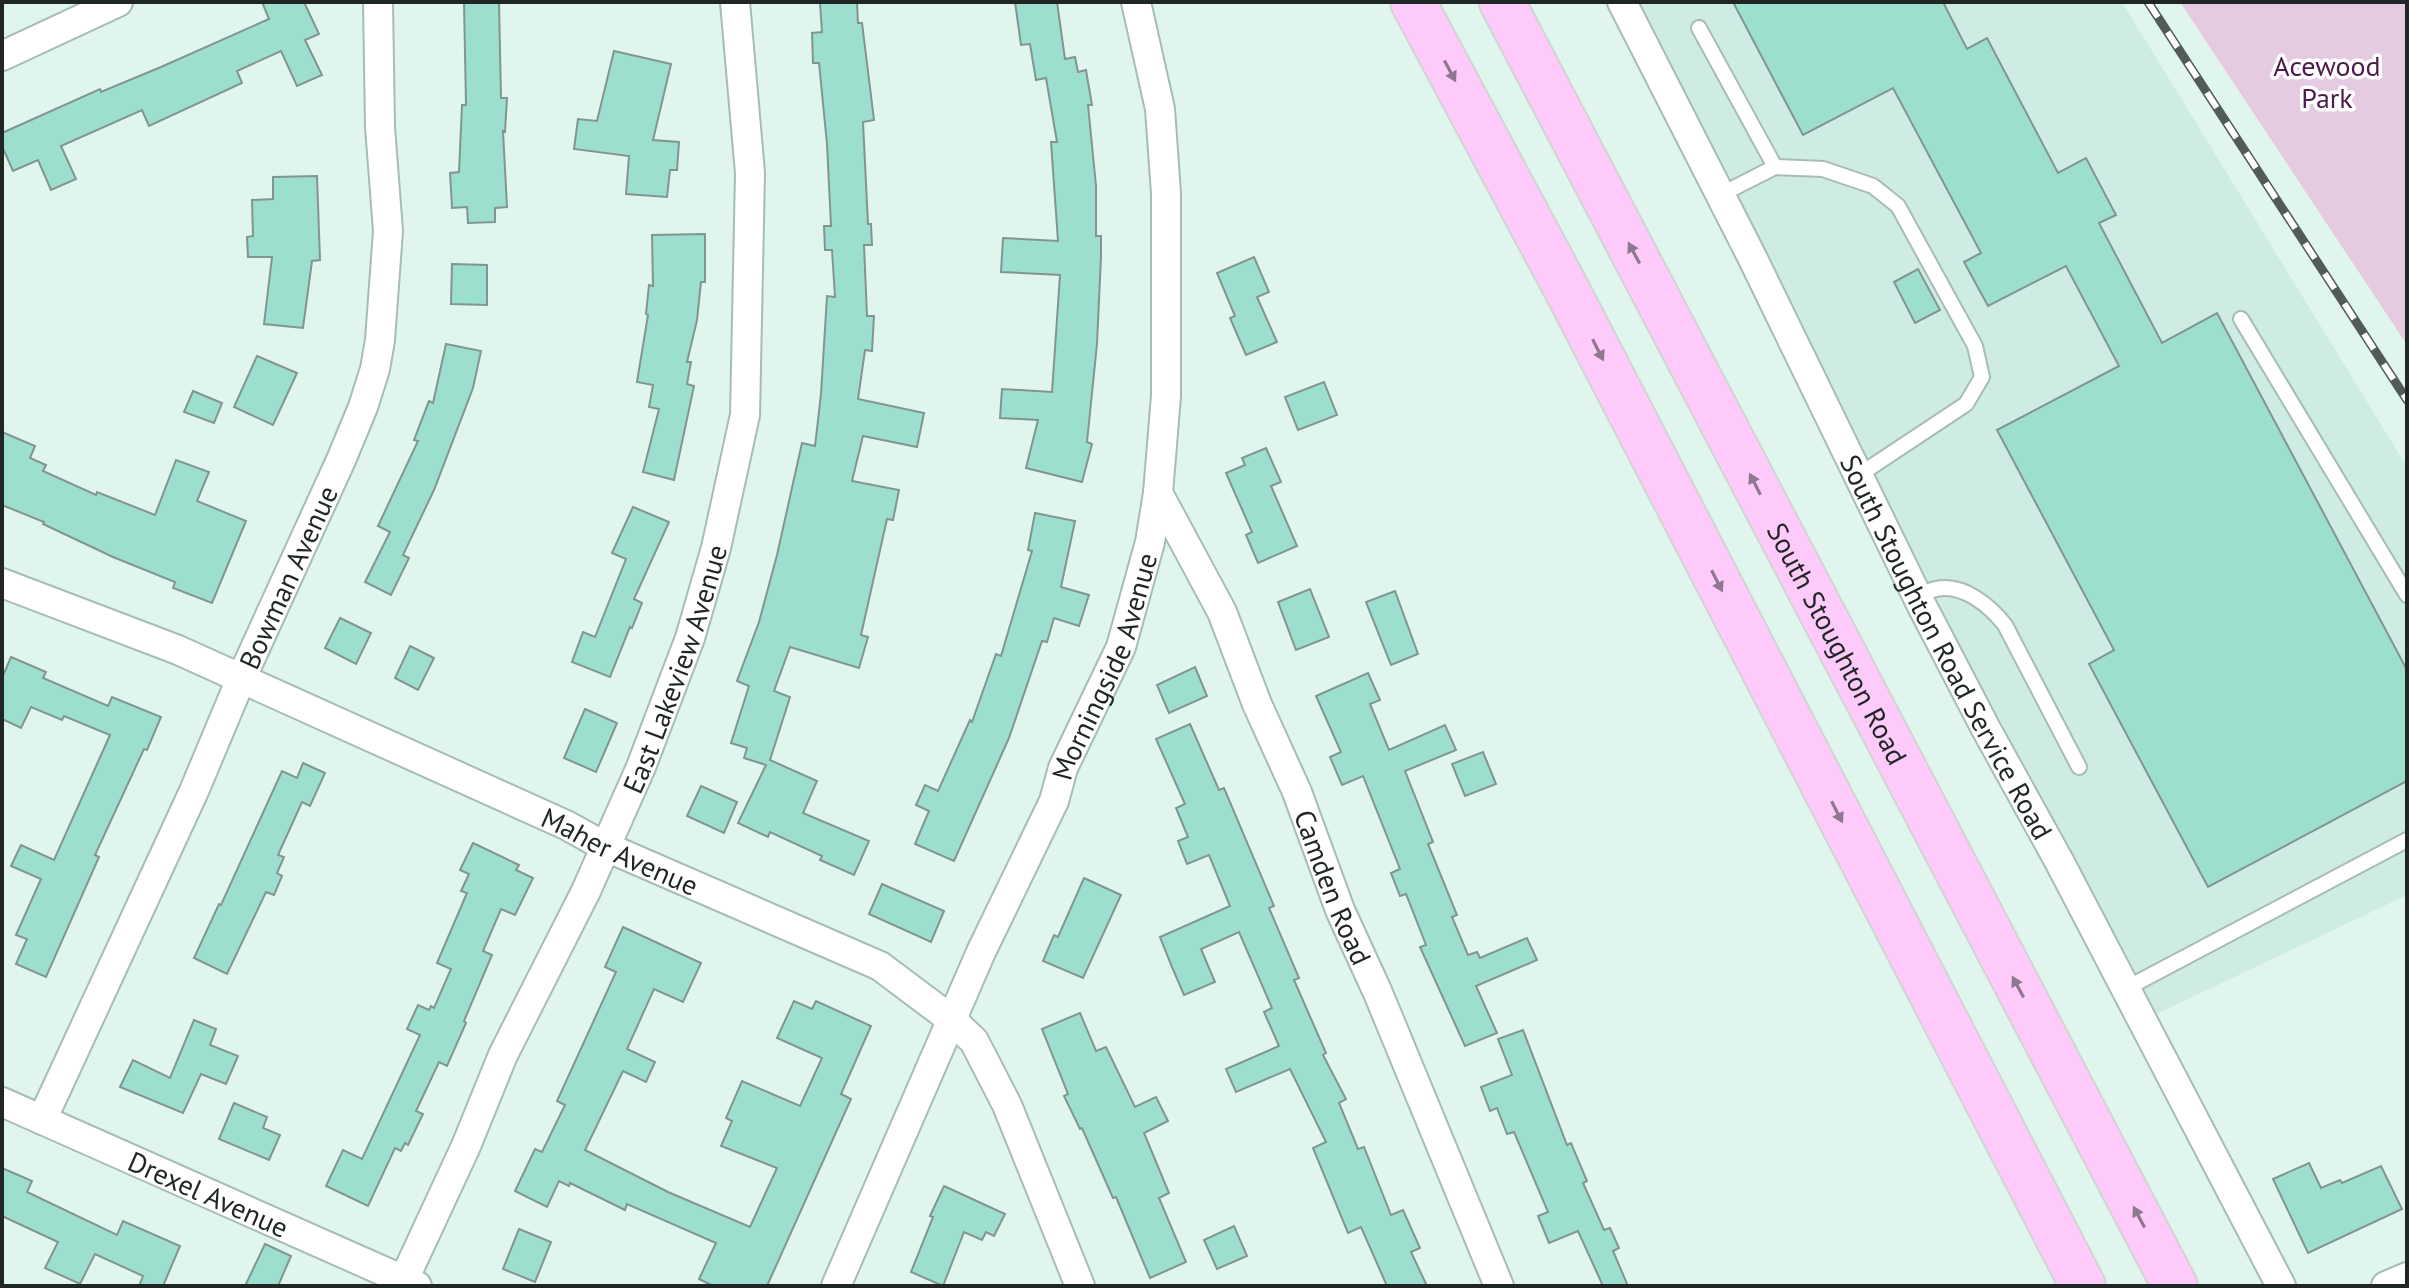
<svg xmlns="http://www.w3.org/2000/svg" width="2409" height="1288" font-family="'PT Sans',sans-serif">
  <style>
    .built { fill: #ceece4 }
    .green { fill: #e5cbe2 }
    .building { fill: #9cdfce; stroke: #829590; stroke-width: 2 }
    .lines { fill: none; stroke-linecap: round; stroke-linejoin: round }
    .service-casing { stroke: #a8bcb7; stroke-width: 18 }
    .minor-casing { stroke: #a8bcb7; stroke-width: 32 }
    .primary-casing { stroke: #d2d4d3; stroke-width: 48 }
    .service { stroke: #fff; stroke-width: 14 }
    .minor { stroke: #fff; stroke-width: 28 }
    .primary { stroke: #fdcafa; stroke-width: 44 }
    .rail-casing { stroke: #515b58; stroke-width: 9 }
    .rail { stroke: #fff; stroke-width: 6; stroke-dasharray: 18; stroke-linecap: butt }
    .oneway { fill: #8e788f }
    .labels { text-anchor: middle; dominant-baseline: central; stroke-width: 7; stroke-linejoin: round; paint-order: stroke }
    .park-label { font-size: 28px; fill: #4d1b4b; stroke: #fff }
    .street-label { font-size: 28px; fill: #1f2624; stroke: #fff }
  </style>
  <rect width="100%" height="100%" fill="#e1f5ef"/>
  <!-- built -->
  <polygon class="built" points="1622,2 2122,2 2407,467 2407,895 2142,1021"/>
  <!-- green -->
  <polygon class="green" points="2180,2 2407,2 2407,345"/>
  <!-- building -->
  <g class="building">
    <polygon points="262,2 304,2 319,34 305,40 322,75 297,86 281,51 237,71 242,83 149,126 142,110 61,146 76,179 51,190 38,160 13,171 2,146 2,133 100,89 101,92 161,67 269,19"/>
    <polygon points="464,2 499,2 501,98 507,98 505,132 503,131 507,207 495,208 495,222 468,223 467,207 452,208 450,173 459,172 462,105 466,105"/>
    <polygon points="857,2 858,23 862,23 874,120 863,122 868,224 871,224 872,245 864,245 867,316 874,316 872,351 865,350 858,399 924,413 917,447 863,436 852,481 899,490 893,520 887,519 861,635 868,637 859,668 790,647 774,691 790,697 770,760 817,781 803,813 869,841 854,875 820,860 822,856 770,832 768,837 738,823 766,765 744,758 747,748 731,743 749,686 737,681 759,622 777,555 802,443 815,446 821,394 827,296 835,297 832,250 825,250 824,226 831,226 827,144 819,63 813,63 812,33 822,32 820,3"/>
    <polygon points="1015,2 1057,2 1065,59 1075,57 1078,72 1086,70 1092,105 1088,105 1096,186 1096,236 1101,236 1101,257 1097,344 1087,442 1092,444 1082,482 1026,468 1038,420 1000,418 1002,389 1052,392 1060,275 1001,272 1003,238 1058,241 1051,142 1057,142 1046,78 1036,80 1030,44 1021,45"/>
    <polygon points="1733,2 1943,2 1967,49 1987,38 2058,173 2086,158 2116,215 2099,223 2162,343 2217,313 2407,670 2407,781 2208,887 2089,664 2114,650 1997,430 2119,366 2066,266 1988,306 1964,262 1981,253 1893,88 1803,135"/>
    <polygon points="614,51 671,64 653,140 679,142 677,170 670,170 667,197 626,194 629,156 574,149 578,119 597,121"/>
    <polygon points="317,176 320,260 312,261 303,328 264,324 272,257 248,257 247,237 253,236 252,200 273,199 273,177"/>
    <polygon points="705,234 705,282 701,282 697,320 687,362 691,362 687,384 694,386 674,480 643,472 659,409 649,407 653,385 637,382 648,315 646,314 649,285 653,286 652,235"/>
    <polygon points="1254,257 1269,292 1257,297 1277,342 1246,355 1230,318 1235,316 1217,273"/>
    <polygon points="452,264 487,265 487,305 451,304"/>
    <polygon points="1918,269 1940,310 1915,323 1894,282"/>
    <polygon points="446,344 481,351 473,388 434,490 403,555 409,558 391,595 365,582 390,532 378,526 418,441 414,440 429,401 433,403"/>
    <polygon points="257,356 297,373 273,425 234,407"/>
    <polygon points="1324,382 1337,415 1298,430 1285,397"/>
    <polygon points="193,391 222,403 214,423 184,412"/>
    <polygon points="2,432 35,446 30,458 46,465 43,471 96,495 97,492 155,515 176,460 209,472 197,501 246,521 212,603 173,588 175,582 113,557 43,524 44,522 2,505"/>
    <polygon points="1266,448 1281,482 1271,486 1297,546 1258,563 1246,535 1252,532 1226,473 1245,465 1242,458"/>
    <polygon points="633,507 669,522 634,599 642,603 632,628 630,627 610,677 572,662 583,632 595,637 626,559 612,553"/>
    <polygon points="1035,513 1075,521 1061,587 1089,595 1079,626 1054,618 1047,642 1042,641 1009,738 954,861 915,844 929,811 916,805 925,785 938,791 970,720 972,722 996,654 1001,656 1032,551 1028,550"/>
    <polygon points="1310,589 1329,637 1296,650 1278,602"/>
    <polygon points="1395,591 1418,654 1391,665 1366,602"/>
    <polygon points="340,618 371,633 356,664 325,648"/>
    <polygon points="410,646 434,658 418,690 395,678"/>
    <polygon points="11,657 46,672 43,678 108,706 112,697 161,717 147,750 144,749 95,855 99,857 46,977 16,964 27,939 16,935 41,879 11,866 21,845 54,860 110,735 64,716 62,720 31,707 21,728 2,719 2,678"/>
    <polygon points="1195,667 1207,696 1169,713 1157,685"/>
    <polygon points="1368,673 1380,700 1370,704 1389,750 1445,725 1456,750 1405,771 1433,842 1428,844 1457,915 1452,917 1468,955 1477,952 1480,958 1527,938 1537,960 1476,986 1497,1033 1465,1046 1420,947 1426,945 1406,894 1400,896 1391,873 1400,869 1363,776 1342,785 1330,757 1341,752 1316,696"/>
    <polygon points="585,709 617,723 596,772 564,758"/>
    <polygon points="1190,724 1219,790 1224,788 1274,906 1269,908 1299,978 1294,980 1326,1053 1323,1055 1346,1099 1339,1103 1358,1149 1364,1147 1391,1215 1403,1210 1420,1248 1411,1252 1427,1286 1387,1286 1361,1227 1348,1233 1313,1148 1326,1142 1290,1069 1236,1092 1226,1069 1279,1046 1264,1012 1272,1008 1239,932 1201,949 1215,982 1184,995 1172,967 1160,937 1230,906 1209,855 1187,864 1178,841 1188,837 1176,808 1185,804 1156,739"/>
    <polygon points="1483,752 1496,784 1465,796 1452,764"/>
    <polygon points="303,763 325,773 310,806 302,802 278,855 284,857 277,873 282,876 274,895 266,892 227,974 194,958 219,904 221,905 282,771 297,778"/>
    <polygon points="701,786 737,802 724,833 687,816"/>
    <polygon points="473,843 519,865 516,870 533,878 515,915 501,909 483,951 492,955 464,1021 466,1023 447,1066 439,1062 416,1111 423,1114 408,1145 405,1143 401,1151 395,1148 368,1206 326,1186 343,1150 362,1159 420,1035 407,1029 418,1005 429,1010 431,1006 434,1008 451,969 437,963 467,893 461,891 469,874 460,870"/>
    <polygon points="1084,878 1121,895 1083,978 1043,961 1054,935 1058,937"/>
    <polygon points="882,884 944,911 931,942 869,914"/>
    <polygon points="623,927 701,963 683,1002 654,989 627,1049 655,1062 646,1082 623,1071 585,1150 668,1192 750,1227 777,1168 721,1146 732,1121 726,1118 742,1081 800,1106 822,1058 777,1038 794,1001 812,1009 816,1001 871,1026 841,1094 851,1099 767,1286 713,1286 699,1279 716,1243 627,1204 625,1210 570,1183 569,1186 559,1181 547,1207 515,1191 535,1149 542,1152 565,1105 557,1101 616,972 605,967"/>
    <polygon points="1080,1013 1096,1051 1106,1047 1135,1107 1156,1097 1168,1121 1144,1133 1169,1193 1159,1198 1186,1262 1150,1278 1116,1197 1113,1198 1082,1128 1080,1129 1064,1096 1068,1094 1042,1029"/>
    <polygon points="194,1020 216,1029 210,1045 238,1056 226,1084 201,1074 183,1113 120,1087 133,1060 170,1078"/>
    <polygon points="1523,1030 1567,1145 1571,1143 1587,1181 1583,1183 1604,1230 1610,1228 1619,1248 1613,1251 1628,1286 1603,1286 1578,1231 1549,1243 1538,1216 1548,1212 1514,1132 1507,1134 1497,1108 1490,1111 1481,1087 1512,1075 1498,1039"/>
    <polygon points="234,1103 267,1117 263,1128 280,1135 269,1160 219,1139"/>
    <polygon points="2309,1163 2321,1188 2340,1180 2342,1183 2381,1166 2402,1209 2308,1253 2273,1179"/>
    <polygon points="2,1168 32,1181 27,1192 117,1235 123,1221 180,1246 163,1286 139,1286 143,1276 95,1254 80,1284 45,1268 58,1242 2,1216"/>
    <polygon points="944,1186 1005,1214 994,1236 986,1232 982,1240 964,1232 943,1286 911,1272 933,1217 930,1216"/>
    <polygon points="1234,1226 1247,1256 1217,1269 1204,1240"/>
    <polygon points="519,1229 551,1242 535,1282 503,1269"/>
    <polygon points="265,1244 291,1256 278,1286 245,1286"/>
  </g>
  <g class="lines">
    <!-- service casing -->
    <g class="service-casing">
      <g id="service">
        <polyline points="1699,28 1775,167"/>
        <polyline points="1720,195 1775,167 1823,169 1873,186 1898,206 1975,346 1982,377 1966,404 1859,475"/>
        <polyline points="2241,319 2407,595"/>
        <path d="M 1918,597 C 1923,594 1930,590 1936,589 C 1963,583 1990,606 2005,625 L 2079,767"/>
        <polyline points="2125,989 2407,840"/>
      </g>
    </g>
    <!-- minor casing -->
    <g class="minor-casing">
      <g id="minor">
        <path id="s1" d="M 1622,2 L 1751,255 L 1921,604 L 1985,727 L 2059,861 L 2281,1286"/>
        <polyline points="2,56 118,2"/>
        <path id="s2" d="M 1158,493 L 1222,612 L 1257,704 L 1297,792 L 1340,910 L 1378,993 L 1499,1286"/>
        <path id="s3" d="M 2,583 L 178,650 L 566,825 L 604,846 L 880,966 L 952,1020 L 974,1041 L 1007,1105 L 1080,1286"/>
        <path id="s4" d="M 2,1102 L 417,1286"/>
        <path id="s5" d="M 42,1120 L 194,791 L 241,679 L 341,460 L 363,407 L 375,369 L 380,340 L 388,231 L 380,127 L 378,2"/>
        <path id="s6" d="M 401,1286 L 466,1146 L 503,1055 L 586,891 L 641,767 L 690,638 L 716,548 L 745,415 L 750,173 L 735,2"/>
        <path id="s7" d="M 836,1286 L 981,952 L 1054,801 L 1063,768 L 1121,647 L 1150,542 L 1158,493 L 1166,396 L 1166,193 L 1160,109 L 1136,2"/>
        <polyline points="2386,1286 2407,1277"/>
      </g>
    </g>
    <!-- primary casing -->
    <g class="primary-casing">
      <g id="primary">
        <polyline points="1413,2 1567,290 2083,1286"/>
        <path id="s8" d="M 1502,2 L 2175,1286"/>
      </g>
    </g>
    <!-- service -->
    <use href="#service" class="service"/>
    <!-- minor -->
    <use href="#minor" class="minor"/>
    <!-- primary -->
    <use href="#primary" class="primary"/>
    <!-- rail casing -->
    <g class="rail-casing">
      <polyline id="rail" points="2148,2 2407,400"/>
    </g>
    <!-- rail -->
    <use href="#rail" class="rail"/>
  </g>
  <!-- one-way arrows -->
  <defs><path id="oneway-solid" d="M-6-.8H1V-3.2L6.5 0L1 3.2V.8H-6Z" transform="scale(2)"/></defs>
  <g class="oneway">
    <use href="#oneway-solid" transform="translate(1450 71) rotate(62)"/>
    <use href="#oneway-solid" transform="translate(1634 253) rotate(-118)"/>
    <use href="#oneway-solid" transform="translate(1598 350) rotate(63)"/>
    <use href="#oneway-solid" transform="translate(1755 484) rotate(-117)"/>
    <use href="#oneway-solid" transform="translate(1717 581) rotate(63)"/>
    <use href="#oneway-solid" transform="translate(1837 812) rotate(63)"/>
    <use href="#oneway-solid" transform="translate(2018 987) rotate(-118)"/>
    <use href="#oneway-solid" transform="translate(2139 1217) rotate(-118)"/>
  </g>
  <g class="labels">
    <!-- park labels -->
    <g class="park-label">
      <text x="2327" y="65">Acewood<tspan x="2327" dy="32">Park</tspan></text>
    </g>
    <!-- street labels -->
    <g class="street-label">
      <text stroke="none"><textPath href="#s5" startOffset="596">Bowman Avenue</textPath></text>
      <text stroke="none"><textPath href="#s8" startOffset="724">South Stoughton Road</textPath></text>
      <text stroke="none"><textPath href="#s1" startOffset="722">South Stoughton Road Service Road</textPath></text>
      <text stroke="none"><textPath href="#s7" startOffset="676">Morningside Avenue</textPath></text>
      <text stroke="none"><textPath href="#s6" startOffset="676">East Lakeview Avenue</textPath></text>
      <text stroke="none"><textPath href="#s3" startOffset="674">Maher Avenue</textPath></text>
      <text stroke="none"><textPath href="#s2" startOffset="432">Camden Road</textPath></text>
      <text stroke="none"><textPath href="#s4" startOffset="226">Drexel Avenue</textPath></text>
    </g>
  </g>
  <!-- border -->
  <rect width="2409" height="1288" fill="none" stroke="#1f2624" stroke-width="8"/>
</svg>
